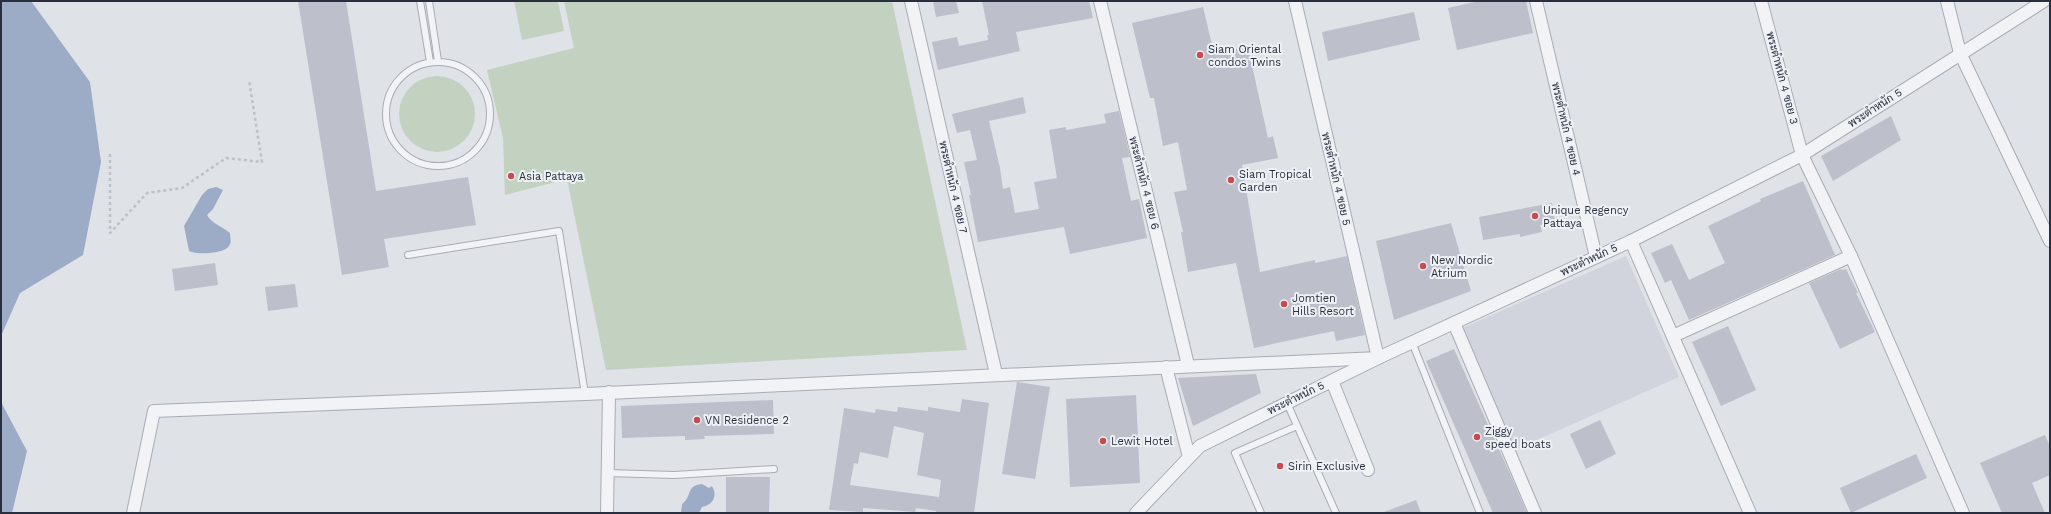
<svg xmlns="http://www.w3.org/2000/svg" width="2051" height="514" font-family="'Work Sans',Sarabun,sans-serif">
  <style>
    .built { fill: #d1d4dc }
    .green { fill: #c3d1c1 }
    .water { fill: #9cacc6 }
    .building { fill: #bdc0ca; fill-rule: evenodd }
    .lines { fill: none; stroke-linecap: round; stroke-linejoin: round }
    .service-casing { stroke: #a8acb4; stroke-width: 8 }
    .minor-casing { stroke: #a8acb4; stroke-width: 14 }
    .path { stroke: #bdc0c6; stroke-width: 2.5; stroke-dasharray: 3 3; stroke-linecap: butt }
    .service { stroke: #f1f3f6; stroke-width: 6 }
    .minor { stroke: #f1f3f6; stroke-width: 12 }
    .poi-dot { fill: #c64b52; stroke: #eef1f5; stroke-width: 1.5 }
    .labels { text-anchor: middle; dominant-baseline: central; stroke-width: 4; stroke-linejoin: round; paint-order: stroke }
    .poi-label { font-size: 11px; fill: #292f3e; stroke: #eef1f5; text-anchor: start }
    .street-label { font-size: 11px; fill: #292f3e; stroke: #eef1f5 }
  </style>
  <rect width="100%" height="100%" fill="#dfe2e7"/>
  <!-- built -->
  <polygon class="built" points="1626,256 1679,377 1514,450 1460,329"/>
  <!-- green -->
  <g class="green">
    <polygon points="514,1 558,1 564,31 522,40"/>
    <polygon points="564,1 892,1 967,350 606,370 567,179 505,195 503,138 487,70 574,48"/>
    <circle cx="437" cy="114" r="38"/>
  </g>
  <!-- water -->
  <g class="water">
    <polygon points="1,1 31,1 90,82 101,162 83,255 20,293 1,336"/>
    <path d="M 216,187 L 223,190 L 213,209 L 207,215 C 211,223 223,227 230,233 C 230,238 232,243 229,246 C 224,254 197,255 189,251 L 184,226 L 202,195 L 208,189 Z"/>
    <polygon points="1,402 27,451 12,513 1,513"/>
    <path d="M 702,484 L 709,488 L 712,486 C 718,496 713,505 702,507 L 699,513 L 681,513 L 682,504 C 693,496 685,486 702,484 Z"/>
  </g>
  <!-- building -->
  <g class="building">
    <polygon points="298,1 346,1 376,191 468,177 476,225 384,239 389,267 342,275"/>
    <polygon points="933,1 956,1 959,13 936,17"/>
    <polygon points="982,1 1089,1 1093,18 1016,32 1020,51 938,70 932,42 957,37 959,46 988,40 987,35 989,35"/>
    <polygon points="1479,1 1526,1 1533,33 1457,50 1448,8"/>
    <polygon points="1203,7 1214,53 1248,47 1268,138 1273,136 1278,158 1242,165 1260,272 1315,260 1315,263 1347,256 1365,335 1336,341 1334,331 1254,348 1236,263 1188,272 1181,232 1183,232 1174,192 1187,190 1178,142 1163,146 1154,98 1150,98 1132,23"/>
    <polygon points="1414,12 1420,40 1328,61 1322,32"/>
    <polygon points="1023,97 1026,113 989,121 1000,168 1003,189 1010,187 1015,213 1039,209 1034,182 1057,178 1049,130 1066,127 1066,130 1106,123 1104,114 1119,111 1130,157 1122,158 1131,201 1139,199 1147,238 1070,254 1064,227 978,242 969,195 971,195 964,162 977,160 970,130 957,133 952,114"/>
    <polygon points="1891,116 1901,140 1833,181 1821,156"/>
    <polygon points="1803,181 1835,255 1689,320 1671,280 1665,283 1651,253 1672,244 1689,280 1725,263 1708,226 1761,201 1760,199"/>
    <polygon points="1552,203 1555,222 1540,225 1542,232 1520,237 1520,234 1483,240 1479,217"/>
    <polygon points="1451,223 1471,291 1394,320 1376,241"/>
    <polygon points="215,263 218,285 175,291 172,269"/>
    <polygon points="1841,269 1842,270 1846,269 1858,293 1856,293 1875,332 1840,349 1809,283"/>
    <polygon points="295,284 298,307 268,311 265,287"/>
    <polygon points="1728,326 1756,390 1721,406 1692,342"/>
    <polygon points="1454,349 1516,487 1527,513 1493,513 1426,361"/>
    <polygon points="1256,374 1261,393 1193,426 1178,378"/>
    <polygon points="1017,382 1050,387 1035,479 1002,474"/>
    <polygon points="1136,395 1140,483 1070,487 1066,399"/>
    <path d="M 962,399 L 989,403 L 974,513 L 936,513 L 936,511 L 916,508 L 915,512 L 863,508 L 863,512 L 829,510 L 844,408 L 875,413 L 876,409 L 897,412 L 898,407 L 928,411 L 928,407 L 960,412 ZM 894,426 L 924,433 L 917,475 L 941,480 L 939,497 L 850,485 L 854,463 L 858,464 L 860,452 L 888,458 Z"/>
    <polygon points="773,400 774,434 704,436 705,439 685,440 685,436 622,438 621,406"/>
    <polygon points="1600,420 1616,454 1586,469 1570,434"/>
    <polygon points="2045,435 2050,446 2050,475 2032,483 2045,513 2002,513 1980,463"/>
    <polygon points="1916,454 1927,478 1851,513 1840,488"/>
    <polygon points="726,477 770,477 769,513 726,513"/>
    <polygon points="1416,500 1421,513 1384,513 1384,512"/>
  </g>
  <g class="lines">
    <!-- service casing -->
    <g class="service-casing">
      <g id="service">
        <polyline points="420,1 430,62"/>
        <polyline points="429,1 438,61"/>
        <circle cx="438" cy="114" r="52"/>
        <polyline points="408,255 559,231 585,394"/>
        <polyline points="1412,342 1480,513"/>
        <polyline points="1287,403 1336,513"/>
        <polyline points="607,473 674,475 774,469"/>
        <polyline points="1261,513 1235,453 1297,426"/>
      </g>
    </g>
    <!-- minor casing -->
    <g class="minor-casing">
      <g id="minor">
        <polyline points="911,1 996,374"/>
        <polyline points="1100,1 1188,365"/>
        <polyline points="1536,1 1596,257"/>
        <polyline points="1761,1 1802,155 1851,256 1963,513"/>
        <polyline points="1947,1 1960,53 2050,241"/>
        <polyline points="1631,241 1750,513"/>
        <polyline points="1454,323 1535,513"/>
        <polyline points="1673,336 1851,256"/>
        <polyline points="1166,367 1189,457"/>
        <polyline points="1332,381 1368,470"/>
        <polyline points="133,513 154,411 585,394 1378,358 1295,1"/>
        <polyline points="607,513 609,392"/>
        <polyline points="1136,513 1200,446 1378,358 1631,241 1802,155 2044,1"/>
      </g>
    </g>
    <!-- path -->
    <polyline class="path" points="110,154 110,233 147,193 182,188 226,158 262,162 249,80"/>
    <!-- service -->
    <use href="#service" class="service"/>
    <!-- minor -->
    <use href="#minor" class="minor"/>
  </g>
  <!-- markers -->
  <g class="poi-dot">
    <circle cx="1200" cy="55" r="4"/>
    <circle cx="511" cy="176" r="4"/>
    <circle cx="1231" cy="180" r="4"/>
    <circle cx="1535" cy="216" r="4"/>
    <circle cx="1423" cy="266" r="4"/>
    <circle cx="1284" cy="304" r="4"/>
    <circle cx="697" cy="420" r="4"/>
    <circle cx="1477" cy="437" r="4"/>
    <circle cx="1103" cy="441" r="4"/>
    <circle cx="1280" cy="466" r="4"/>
  </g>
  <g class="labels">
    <!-- poi labels -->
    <g class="poi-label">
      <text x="1208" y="49">Siam Oriental<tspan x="1208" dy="13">condos Twins</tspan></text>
      <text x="1239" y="174">Siam Tropical<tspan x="1239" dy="13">Garden</tspan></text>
      <text x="519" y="176">Asia Pattaya</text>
      <text x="1543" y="210">Unique Regency<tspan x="1543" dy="13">Pattaya</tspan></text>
      <text x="1431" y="260">New Nordic<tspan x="1431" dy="13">Atrium</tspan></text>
      <text x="1292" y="298">Jomtien<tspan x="1292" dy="13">Hills Resort</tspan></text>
      <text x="705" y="420">VN Residence 2</text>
      <text x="1485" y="431">Ziggy<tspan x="1485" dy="13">speed boats</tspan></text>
      <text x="1111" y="441">Lewit Hotel</text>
      <text x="1288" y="466">Sirin Exclusive</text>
    </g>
    <!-- street labels -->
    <g class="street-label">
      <text transform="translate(1782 78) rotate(75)">พระตำหนัก 4 ซอย 3</text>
      <text transform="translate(1875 108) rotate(-33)">พระตำหนัก 5</text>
      <text transform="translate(1566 129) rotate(77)">พระตำหนัก 4 ซอย 4</text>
      <text transform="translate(1336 179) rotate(77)">พระตำหนัก 4 ซอย 5</text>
      <text transform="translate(1144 183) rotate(76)">พระตำหนัก 4 ซอย 6</text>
      <text transform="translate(953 187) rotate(77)">พระตำหนัก 4 ซอย 7</text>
      <text transform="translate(1589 260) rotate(-25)">พระตำหนัก 5</text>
      <text transform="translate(1296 398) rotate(-26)">พระตำหนัก 5</text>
    </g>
  </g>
  <!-- border -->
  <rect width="2051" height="514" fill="none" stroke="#292f3e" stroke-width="4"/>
</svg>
